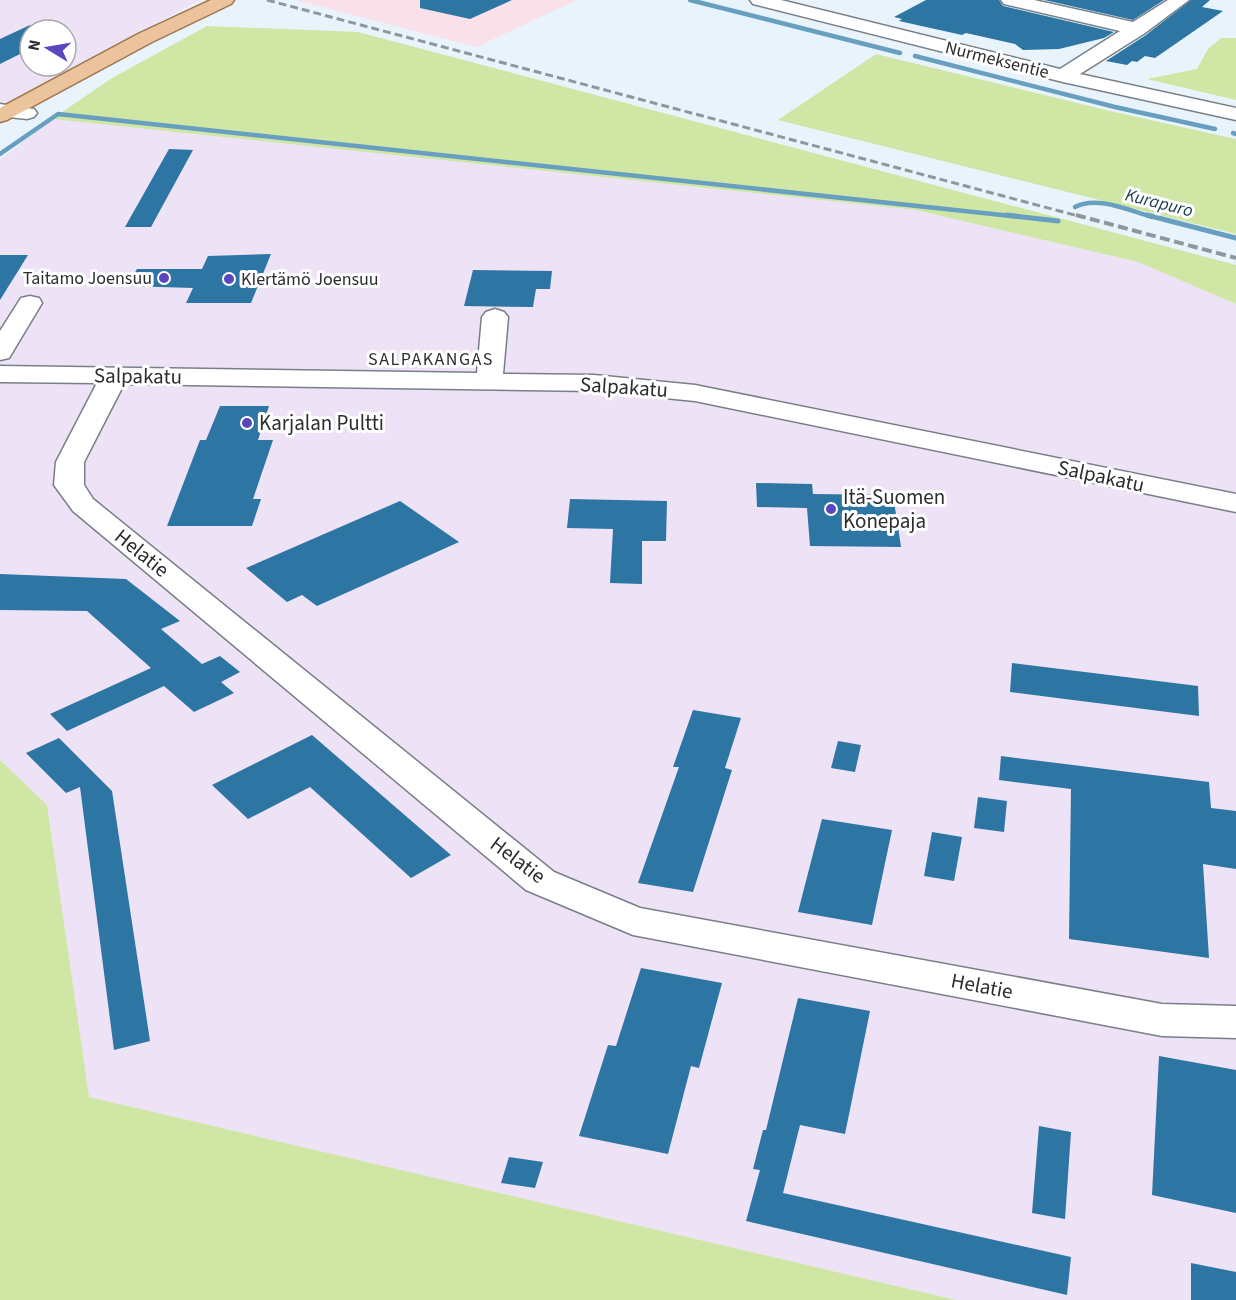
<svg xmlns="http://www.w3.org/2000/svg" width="1236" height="1300" font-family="'Source Sans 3',sans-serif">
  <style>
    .commercial { fill: #f9e0e9 }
    .industrial { fill: #eee2f6; fill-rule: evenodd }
    .green { fill: #d0e6a5 }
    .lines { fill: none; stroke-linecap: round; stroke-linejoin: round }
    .stream-far1 { stroke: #679fc0; stroke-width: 4.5 }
    .stream { stroke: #679fc0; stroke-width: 5 }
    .building { fill: #2d75a3 }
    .minor-casing { stroke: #778088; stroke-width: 3 }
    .major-casing { stroke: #9e764d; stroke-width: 3 }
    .minor { fill: #fff; fill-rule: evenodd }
    .major { fill: #ebc49d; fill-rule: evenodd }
    .rail-far1 { stroke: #90979c; stroke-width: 3; stroke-dasharray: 8 4; stroke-linecap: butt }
    .rail { stroke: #90979c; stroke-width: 4; stroke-dasharray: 10 4.5; stroke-linecap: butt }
    .poi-dot { fill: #5b46be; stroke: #fff; stroke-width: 2 }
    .labels { text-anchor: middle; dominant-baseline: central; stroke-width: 6; stroke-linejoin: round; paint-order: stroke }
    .far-street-label { font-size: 18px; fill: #2a2e31; stroke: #fff }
    .far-water-label { font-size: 18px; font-style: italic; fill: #1a3c4f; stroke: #fff }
    .far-poi-label { font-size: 18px; fill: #2a2e31; stroke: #fff; text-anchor: end }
    .far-neighbourhood-label { font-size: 18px; letter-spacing: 1.5px; fill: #2a2e31; stroke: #fff }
    .street-label { font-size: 21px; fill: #2a2e31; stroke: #fff }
    .poi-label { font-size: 21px; fill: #2a2e31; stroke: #fff; text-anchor: start }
  </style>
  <rect width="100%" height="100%" fill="#e9f3fb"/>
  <!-- commercial -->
  <polygon class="commercial" points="296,0 577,0 476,47"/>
  <!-- industrial -->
  <g class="industrial">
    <path d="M 0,0 L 200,0 L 0,106 ZM 30,30 L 66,30 L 66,66 L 30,66 Z"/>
    <polygon points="52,119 916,210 1138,262 1236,304 1236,1300 956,1300 88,1097 47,805 0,760 0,160"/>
  </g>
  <!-- green -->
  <g class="green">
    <polygon points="207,26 358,32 1236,265 1236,304 1138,262 916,210 52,119 112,78"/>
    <polygon points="1221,38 1236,38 1236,100 1147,79 1197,69 1208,49"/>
    <polygon points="876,54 1110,111 1236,139 1236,234 778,120"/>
    <polygon points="0,760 47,805 89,1097 956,1300 0,1300"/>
  </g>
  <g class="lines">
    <!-- stream-far1 -->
    <g class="stream-far1">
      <polyline points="690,0 900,53"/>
      <polyline points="915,56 1115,107 1215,129"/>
      <polyline points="1233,133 1236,134"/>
      <polyline points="0,154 58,114 1020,217"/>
      <path d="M 1075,207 C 1097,195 1130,211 1153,217"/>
    </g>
    <!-- stream -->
    <g class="stream">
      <polyline points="1006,215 1058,221"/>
      <polyline points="1147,215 1236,238"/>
    </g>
  </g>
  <!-- building -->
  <g class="building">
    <polygon points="420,0 512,0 470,19 420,8"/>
    <polygon points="926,0 999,0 1003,6 1114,32 1104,38 1059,49 1023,50 1015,44 966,33 962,35 899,21 902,19 894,17"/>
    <polygon points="1044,0 1164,0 1133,20"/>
    <polygon points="1191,0 1210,0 1202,7 1223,11 1155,58 1145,56 1137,62 1132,61 1127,65 1106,61 1146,35"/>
    <polygon points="30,25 30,49 0,64 0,39"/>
    <polygon points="169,149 193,150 151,227 125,227"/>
    <polygon points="271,254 251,303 186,303 193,288 127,286 137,269 202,269 208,256"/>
    <polygon points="0,255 28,255 0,300"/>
    <polygon points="473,270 552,271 550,289 536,289 533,307 464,306"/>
    <polygon points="220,406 269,406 258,440 273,440 253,499 261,499 252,526 167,526 200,440 206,440"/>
    <polygon points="756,483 812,484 813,494 893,495 901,547 810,546 807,508 757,507"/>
    <polygon points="570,499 667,501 666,541 642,541 642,584 610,583 613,529 567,528"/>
    <polygon points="400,501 459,542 317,606 302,595 287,602 246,568"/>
    <polygon points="0,574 126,579 180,621 161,629 202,664 220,656 240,672 221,682 234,693 194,712 164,686 67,731 50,714 151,668 87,611 0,610"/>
    <polygon points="1012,663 1198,686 1199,716 1010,692"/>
    <polygon points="693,710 741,718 725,768 732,770 693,892 638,883 679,767 673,767"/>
    <polygon points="312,735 451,855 411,878 310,787 248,819 212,785"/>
    <polygon points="59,738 112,791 150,1041 114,1050 80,787 66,793 26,753"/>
    <polygon points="838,741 861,745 855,772 831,768"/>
    <polygon points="1001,756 1209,782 1211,808 1236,811 1236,869 1203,864 1209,958 1069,939 1071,789 999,780"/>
    <polygon points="978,797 1007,801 1004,832 974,828"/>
    <polygon points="822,819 892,830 872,925 798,912"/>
    <polygon points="932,832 962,837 954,881 924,876"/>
    <polygon points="641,968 722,983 699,1068 691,1066 668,1154 579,1136 608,1045 616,1046"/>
    <polygon points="798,998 870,1011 845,1134 800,1125 783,1193 1071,1257 1067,1295 746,1221 760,1170 753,1169 763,1130 766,1130"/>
    <polygon points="1159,1056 1236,1070 1236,1213 1152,1195"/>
    <polygon points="1039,1126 1071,1132 1065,1219 1032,1213"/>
    <polygon points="509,1157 543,1162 535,1188 501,1183"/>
    <polygon points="1191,1263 1236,1272 1236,1300 1191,1300"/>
  </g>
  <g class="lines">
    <!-- minor casing -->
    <g class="minor-casing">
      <g id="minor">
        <polygon points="750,0 781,0 1060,69 1120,31 1004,4 1001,0 1034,0 1133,22 1168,0 1189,0 1145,33 1080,74 1236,108 1236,120 1063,82 753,4"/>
        <polygon points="0,104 34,109 37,113 34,117 27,119 0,116"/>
        <polygon points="30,296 39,298 42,303 9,358 0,360 0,331 21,298"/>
        <polygon points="495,309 504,312 508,317 503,374 594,375 695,385 1236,494 1236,512 695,401 594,391 124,384 84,462 84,485 93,499 554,872 640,908 1162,1004 1236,1006 1236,1038 1162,1036 633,935 526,890 73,511 54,485 56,462 97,383 0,382 0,366 477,373 482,317 486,312"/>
      </g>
    </g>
    <!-- major casing -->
    <g class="major-casing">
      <polygon id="major" points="211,0 234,0 231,4 152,42 7,120 0,122 0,108 138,34"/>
    </g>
    <!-- minor -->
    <use href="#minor" class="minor"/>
    <!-- major -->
    <use href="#major" class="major"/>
    <!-- rail-far1 -->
    <polyline class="rail-far1" points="267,0 1082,217"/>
    <!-- rail -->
    <polyline class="rail" points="1076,215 1236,258"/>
  </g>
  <!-- markers -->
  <g class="poi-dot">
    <circle cx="164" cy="278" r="6"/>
    <circle cx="229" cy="279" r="6"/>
    <circle cx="247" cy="423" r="6"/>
    <circle cx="831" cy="509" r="6"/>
  </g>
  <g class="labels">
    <!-- far-street labels -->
    <g class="far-street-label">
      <text transform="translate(997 60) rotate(14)">Nurmeksentie</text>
    </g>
    <!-- far-water labels -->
    <g class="far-water-label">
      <text transform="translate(1159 203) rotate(14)">Kurapuro</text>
    </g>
    <!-- far-poi labels -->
    <g class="far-poi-label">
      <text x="152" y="278">Taitamo Joensuu</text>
      <text x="241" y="279" text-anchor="start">KIertämö Joensuu</text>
    </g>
    <!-- far-neighbourhood labels -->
    <g class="far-neighbourhood-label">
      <text x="431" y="359">SALPAKANGAS</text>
    </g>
    <!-- street labels -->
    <g class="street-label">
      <text transform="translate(138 376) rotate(1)">Salpakatu</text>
      <text transform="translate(624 387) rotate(4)">Salpakatu</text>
      <text transform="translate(1101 476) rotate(12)">Salpakatu</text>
      <text transform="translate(142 553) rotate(39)">Helatie</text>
      <text transform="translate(518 860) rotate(37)">Helatie</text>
      <text transform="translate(982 986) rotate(11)">Helatie</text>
    </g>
    <!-- poi labels -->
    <g class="poi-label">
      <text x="259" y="423">Karjalan Pultti</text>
      <text x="843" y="497">Itä-Suomen<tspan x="843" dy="24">Konepaja</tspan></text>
    </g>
  </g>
  <!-- north arrow -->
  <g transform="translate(48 48) rotate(281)"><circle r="28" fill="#ffffff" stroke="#aaabad" stroke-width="1.5"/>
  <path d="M0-4.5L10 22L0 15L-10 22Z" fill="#5b46be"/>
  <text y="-9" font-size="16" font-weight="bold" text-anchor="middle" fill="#2a2e31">N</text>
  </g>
</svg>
